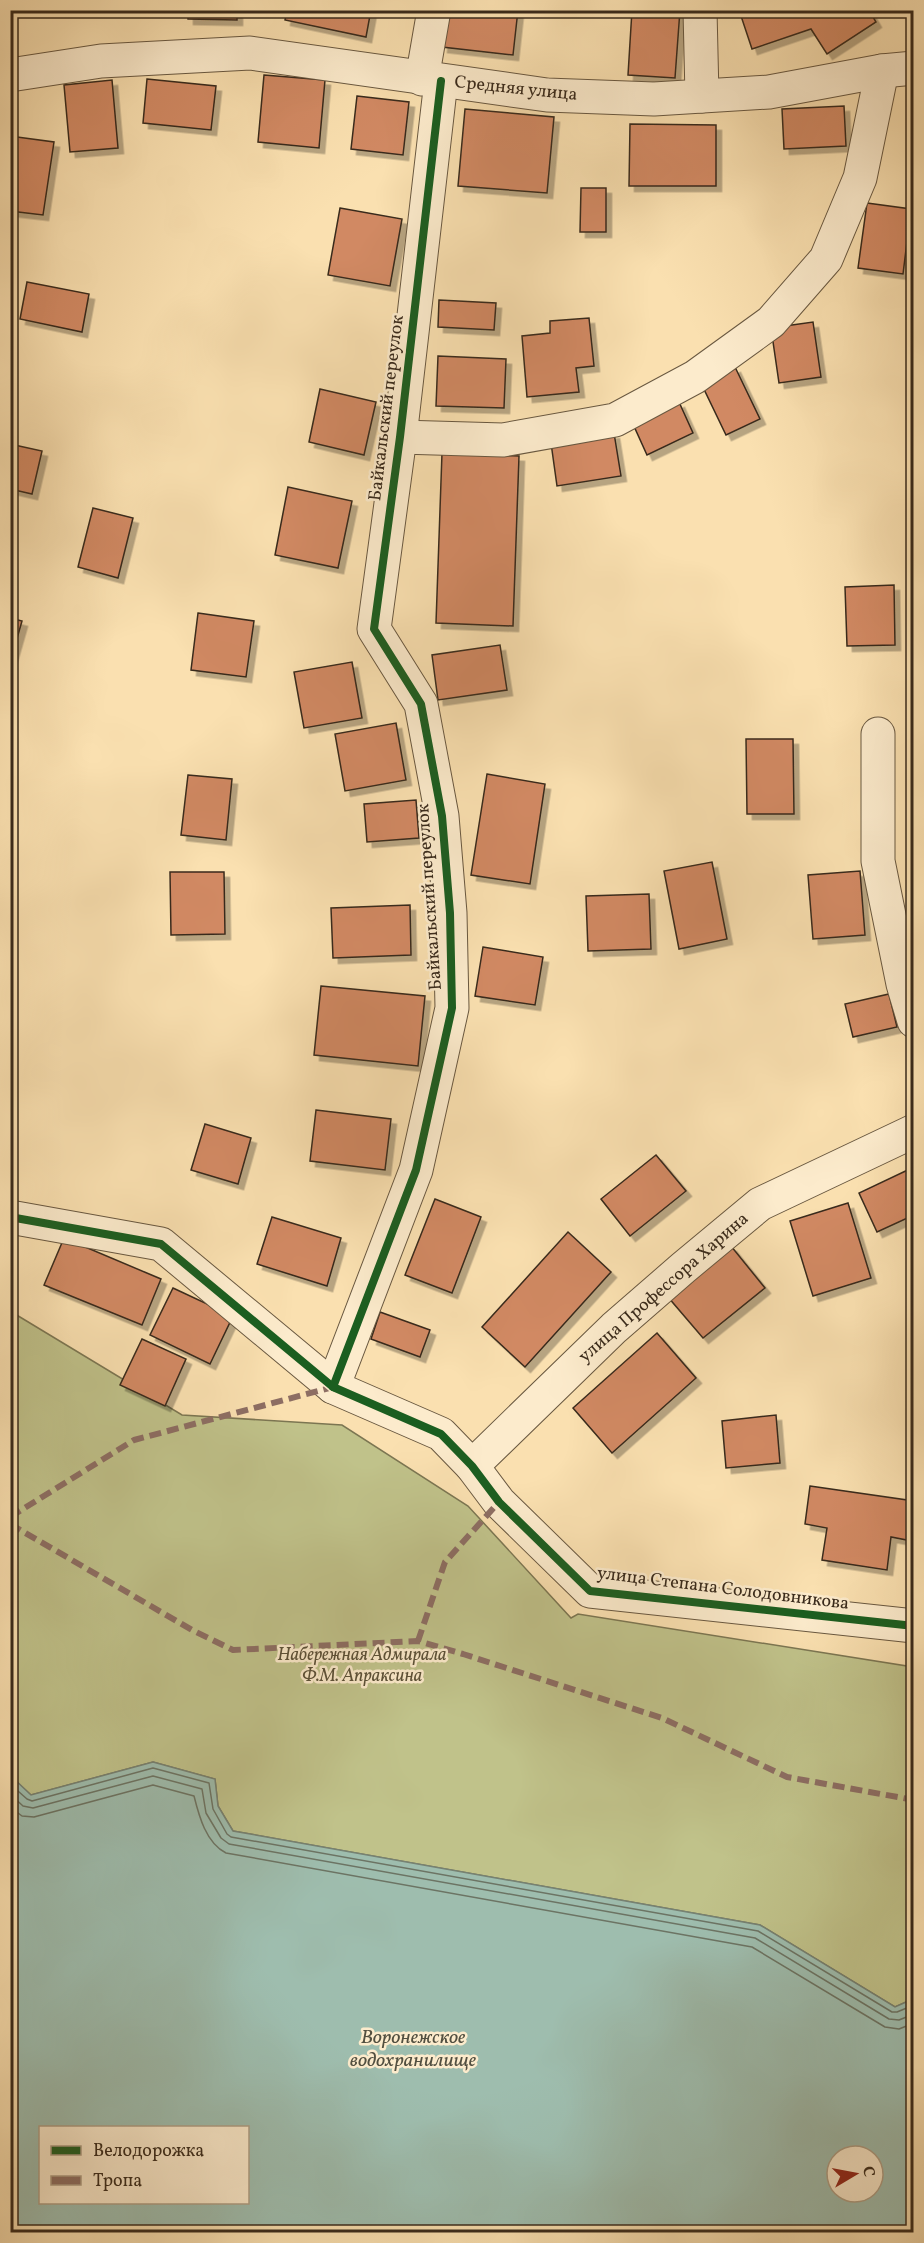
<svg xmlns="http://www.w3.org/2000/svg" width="924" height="2243" font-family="Vollkorn,serif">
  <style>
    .green { fill: #c0c28a; stroke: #7c7652; stroke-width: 1.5 }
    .water { fill: #9ebdae; stroke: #768273; stroke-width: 1.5; fill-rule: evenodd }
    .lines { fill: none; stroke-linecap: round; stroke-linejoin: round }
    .shore { stroke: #6c7464; stroke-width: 1.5 }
    .building { fill: #d18964; stroke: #392a1b; stroke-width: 1.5; filter: url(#shadow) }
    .minor-casing { stroke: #695840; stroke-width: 35 }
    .minor { stroke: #fcebcc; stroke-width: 33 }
    .quiet { stroke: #8d6e63; stroke-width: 6; stroke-dasharray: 12 6; stroke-linecap: butt }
    .cycleway-casing { stroke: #fcebcc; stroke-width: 11 }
    .cycleway { stroke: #1b5e20; stroke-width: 8 }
    .labels { text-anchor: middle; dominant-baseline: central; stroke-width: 5; stroke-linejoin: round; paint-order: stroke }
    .street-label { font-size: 18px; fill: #392a1b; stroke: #fcebcc }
    .park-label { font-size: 18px; font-style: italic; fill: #5b5037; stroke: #fcebcc }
    .water-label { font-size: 20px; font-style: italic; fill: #524f40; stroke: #fcebcc }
  </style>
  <defs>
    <filter id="shadow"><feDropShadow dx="5.5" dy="5.5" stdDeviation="0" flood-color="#0004"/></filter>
  </defs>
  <rect width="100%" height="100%" fill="#fae0b0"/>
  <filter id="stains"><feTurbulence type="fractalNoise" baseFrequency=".00333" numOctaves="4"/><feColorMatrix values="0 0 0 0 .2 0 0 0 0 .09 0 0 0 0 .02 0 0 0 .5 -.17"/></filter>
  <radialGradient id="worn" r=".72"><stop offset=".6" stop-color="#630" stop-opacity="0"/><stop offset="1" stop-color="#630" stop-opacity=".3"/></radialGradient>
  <!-- green -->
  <polygon class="green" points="10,1311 182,1415 342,1425 468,1506 571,1618 578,1614 913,1667 913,1999 895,2007 760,1925 233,1831 218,1806 215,1779 153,1762 31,1795 10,1776"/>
  <!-- water -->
  <path class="water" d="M 153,1762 L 215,1779 L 218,1806 L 233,1831 L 760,1925 L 895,2007 L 913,1999 L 913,2232 L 11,2232 L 11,1776 L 31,1795 ZM 40,2128 L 248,2128 L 248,2202 L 40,2202 ZM 837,2156 L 873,2156 L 873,2192 L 837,2192 Z"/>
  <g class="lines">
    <!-- shore -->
    <g class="shore">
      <polyline points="10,1784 27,1799 32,1801 153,1768 209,1783 213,1809 227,1834 231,1837 758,1931 892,2012 897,2012 914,2005"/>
      <polyline points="10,1794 23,1806 33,1808 153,1776 202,1789 206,1813 221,1838 229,1844 755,1938 889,2019 899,2020 914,2014"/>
      <path d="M 10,1807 L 22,1816 L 34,1817 L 153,1785 L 194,1796 C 199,1816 206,1843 226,1853 L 752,1947 L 885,2027 L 899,2029 L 914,2023"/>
    </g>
  </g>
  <!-- building -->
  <g class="building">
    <polygon points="188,10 237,10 237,20 188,19"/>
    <polygon points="287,10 371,10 366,37 285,20"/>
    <polygon points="446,10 518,10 513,55 442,47"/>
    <polygon points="632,10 680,10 675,78 628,75"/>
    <polygon points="747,10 869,10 876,22 827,54 811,29 752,49 740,13"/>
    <polygon points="264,75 325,80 319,148 258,142"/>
    <polygon points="147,79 216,86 211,130 143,123"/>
    <polygon points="112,80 118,148 70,152 64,85"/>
    <polygon points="357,96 409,102 403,155 351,149"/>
    <polygon points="844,106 846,146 784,149 782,109"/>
    <polygon points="465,109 554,117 547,193 458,186"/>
    <polygon points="630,124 716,125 716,186 629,186"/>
    <polygon points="17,137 54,142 43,215 10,211 10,182"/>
    <polygon points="581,188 606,188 606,232 580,232"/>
    <polygon points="867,203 911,209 903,274 858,268"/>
    <polygon points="340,208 402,219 390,286 328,275"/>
    <polygon points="27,282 89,294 82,332 20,319"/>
    <polygon points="439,300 496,303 494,330 438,327"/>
    <polygon points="589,318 594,366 576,368 579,392 527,397 522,336 550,333 550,321"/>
    <polygon points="813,322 821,377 779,383 771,328"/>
    <polygon points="438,356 506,359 504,408 436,406"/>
    <polygon points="735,367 760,419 726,435 701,383"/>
    <polygon points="320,389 376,402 364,455 309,442"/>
    <polygon points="679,402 693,433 647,455 633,424"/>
    <polygon points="614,433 621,476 557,486 551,443"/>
    <polygon points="10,444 42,451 32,494 10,489"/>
    <polygon points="442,453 519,456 513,626 436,623"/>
    <polygon points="288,487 352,501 338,568 275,555"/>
    <polygon points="93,508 133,518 118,578 78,567"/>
    <polygon points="894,585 895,645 847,646 845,587"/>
    <polygon points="198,613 254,621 246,677 191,670"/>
    <polygon points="10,618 22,621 10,663"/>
    <polygon points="500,645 507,690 438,700 432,655"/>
    <polygon points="352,662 362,718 304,728 294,672"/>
    <polygon points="396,723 406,780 345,791 335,734"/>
    <polygon points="746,739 793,739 794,814 747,814"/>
    <rect x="909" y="754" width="5" height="50"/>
    <polygon points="487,774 545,784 530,884 471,875"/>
    <polygon points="188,775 232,779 226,840 181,835"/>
    <polygon points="416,800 419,838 367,842 364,804"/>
    <polygon points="712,862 727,939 679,949 664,871"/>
    <polygon points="860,871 865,935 813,939 808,875"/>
    <polygon points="170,872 224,872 225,934 171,935"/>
    <polygon points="649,894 651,949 588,951 586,896"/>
    <polygon points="410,905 411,955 333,958 331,908"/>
    <polygon points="483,947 543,957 535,1005 475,996"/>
    <polygon points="321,986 425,996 418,1066 314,1055"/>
    <polygon points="889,994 897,1027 853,1037 845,1004"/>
    <polygon points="316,1110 391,1119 385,1170 310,1161"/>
    <polygon points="205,1124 251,1138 238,1184 191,1170"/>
    <polygon points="656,1155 686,1191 630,1236 601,1199"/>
    <polygon points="914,1167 914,1215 877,1232 859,1193"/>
    <polygon points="435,1199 481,1217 452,1293 405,1275"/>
    <polygon points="848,1203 871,1278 813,1296 790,1221"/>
    <polygon points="272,1217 341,1238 327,1286 257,1264"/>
    <polygon points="568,1232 611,1272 525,1367 482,1327"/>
    <polygon points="64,1238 161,1279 142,1325 44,1285"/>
    <polygon points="731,1246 765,1288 703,1338 668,1297"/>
    <polygon points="173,1288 233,1316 210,1364 150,1335"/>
    <polygon points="380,1312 430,1330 420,1357 371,1339"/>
    <polygon points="657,1333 696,1378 612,1453 573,1408"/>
    <polygon points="142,1339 186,1359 165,1406 120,1385"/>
    <polygon points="776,1415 780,1463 726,1468 722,1421"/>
    <polygon points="810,1486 914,1501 912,1541 891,1537 887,1570 822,1560 827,1528 805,1524"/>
  </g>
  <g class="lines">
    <!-- minor casing -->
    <g class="minor-casing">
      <g id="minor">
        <polyline points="700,10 702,96"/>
        <polyline points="10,75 101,61 250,53 547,95 654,99 769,92 882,71 914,68"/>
        <polyline points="422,79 434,10"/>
        <polyline points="400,437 503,440 615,420 695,377 771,322 826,259 860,178 882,71"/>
        <polyline points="878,734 878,861 903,984 914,1021"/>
        <polyline points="10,1217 161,1244 333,1387 441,1434 472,1466 499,1502 590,1591 914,1626"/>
        <polyline points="333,1387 416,1170 452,1008 450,913 442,816 421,704 374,629 400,437 441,81"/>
        <polyline points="472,1466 614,1328 683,1268 760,1204 914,1131"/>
      </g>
    </g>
    <!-- minor -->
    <use href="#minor" class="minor"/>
    <!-- quiet -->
    <g class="quiet">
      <polyline points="10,1517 134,1440 333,1387"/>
      <polyline points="10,1524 192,1630 233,1650 418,1641 463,1654 662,1718 787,1777 914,1800"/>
      <polyline points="418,1641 445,1562 499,1502"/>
    </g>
    <!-- cycleway casing -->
    <g class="cycleway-casing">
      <g id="cycleway">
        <polyline points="10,1217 161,1244 333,1387 441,1434 472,1466 499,1502 590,1591 914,1626"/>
        <polyline points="333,1387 416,1170 452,1008 450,913 442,816 421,704 374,629 400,437 441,81"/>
      </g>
    </g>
    <!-- cycleway -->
    <use href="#cycleway" class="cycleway"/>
  </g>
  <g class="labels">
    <!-- street labels -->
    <g class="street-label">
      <text transform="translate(516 89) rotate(6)">Средняя улица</text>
      <text transform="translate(387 408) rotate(-83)">Байкальский переулок</text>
      <text transform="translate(430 897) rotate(-94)">Байкальский переулок</text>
      <text transform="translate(664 1288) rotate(-41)">улица Профессора Харина</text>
      <text transform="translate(723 1589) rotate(7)">улица Степана Солодовникова</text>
    </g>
    <!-- park labels -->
    <g class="park-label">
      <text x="362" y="1655">Набережная Адмирала<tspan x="362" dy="21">Ф.М. Апраксина</tspan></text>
    </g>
    <!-- water labels -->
    <g class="water-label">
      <text x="413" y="2038">Воронежское<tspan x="413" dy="23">водохранилище</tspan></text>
    </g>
  </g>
  <!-- margin -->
  <rect width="924" height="2243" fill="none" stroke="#fae0b0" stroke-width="36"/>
  <rect x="12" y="12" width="900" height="2219" fill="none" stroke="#392a1b" stroke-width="3"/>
  <rect x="18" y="18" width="888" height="2207" fill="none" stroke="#392a1b" stroke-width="1.5"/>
  <!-- legend -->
  <rect x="39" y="2126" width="210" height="78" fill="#fcebcc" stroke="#ae9e85" stroke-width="1.5"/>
  <rect x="51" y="2146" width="30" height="9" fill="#1b5e20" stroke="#ae9e85" stroke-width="1.5"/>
  <text x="93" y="2156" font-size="18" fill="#392a1b">Велодорожка</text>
  <rect x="51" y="2176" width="30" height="9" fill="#8d6e63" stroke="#ae9e85" stroke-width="1.5"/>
  <text x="93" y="2186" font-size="18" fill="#392a1b">Тропа</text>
  <!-- north arrow -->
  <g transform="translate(855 2174) rotate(80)"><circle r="28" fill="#fcebcc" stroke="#ae9e85" stroke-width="1.5"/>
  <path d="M0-4.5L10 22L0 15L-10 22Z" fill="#8f2418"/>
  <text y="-9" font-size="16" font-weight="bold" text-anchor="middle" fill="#392a1b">С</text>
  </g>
  <rect width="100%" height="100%" filter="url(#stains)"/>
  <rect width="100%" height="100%" fill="url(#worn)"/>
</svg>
